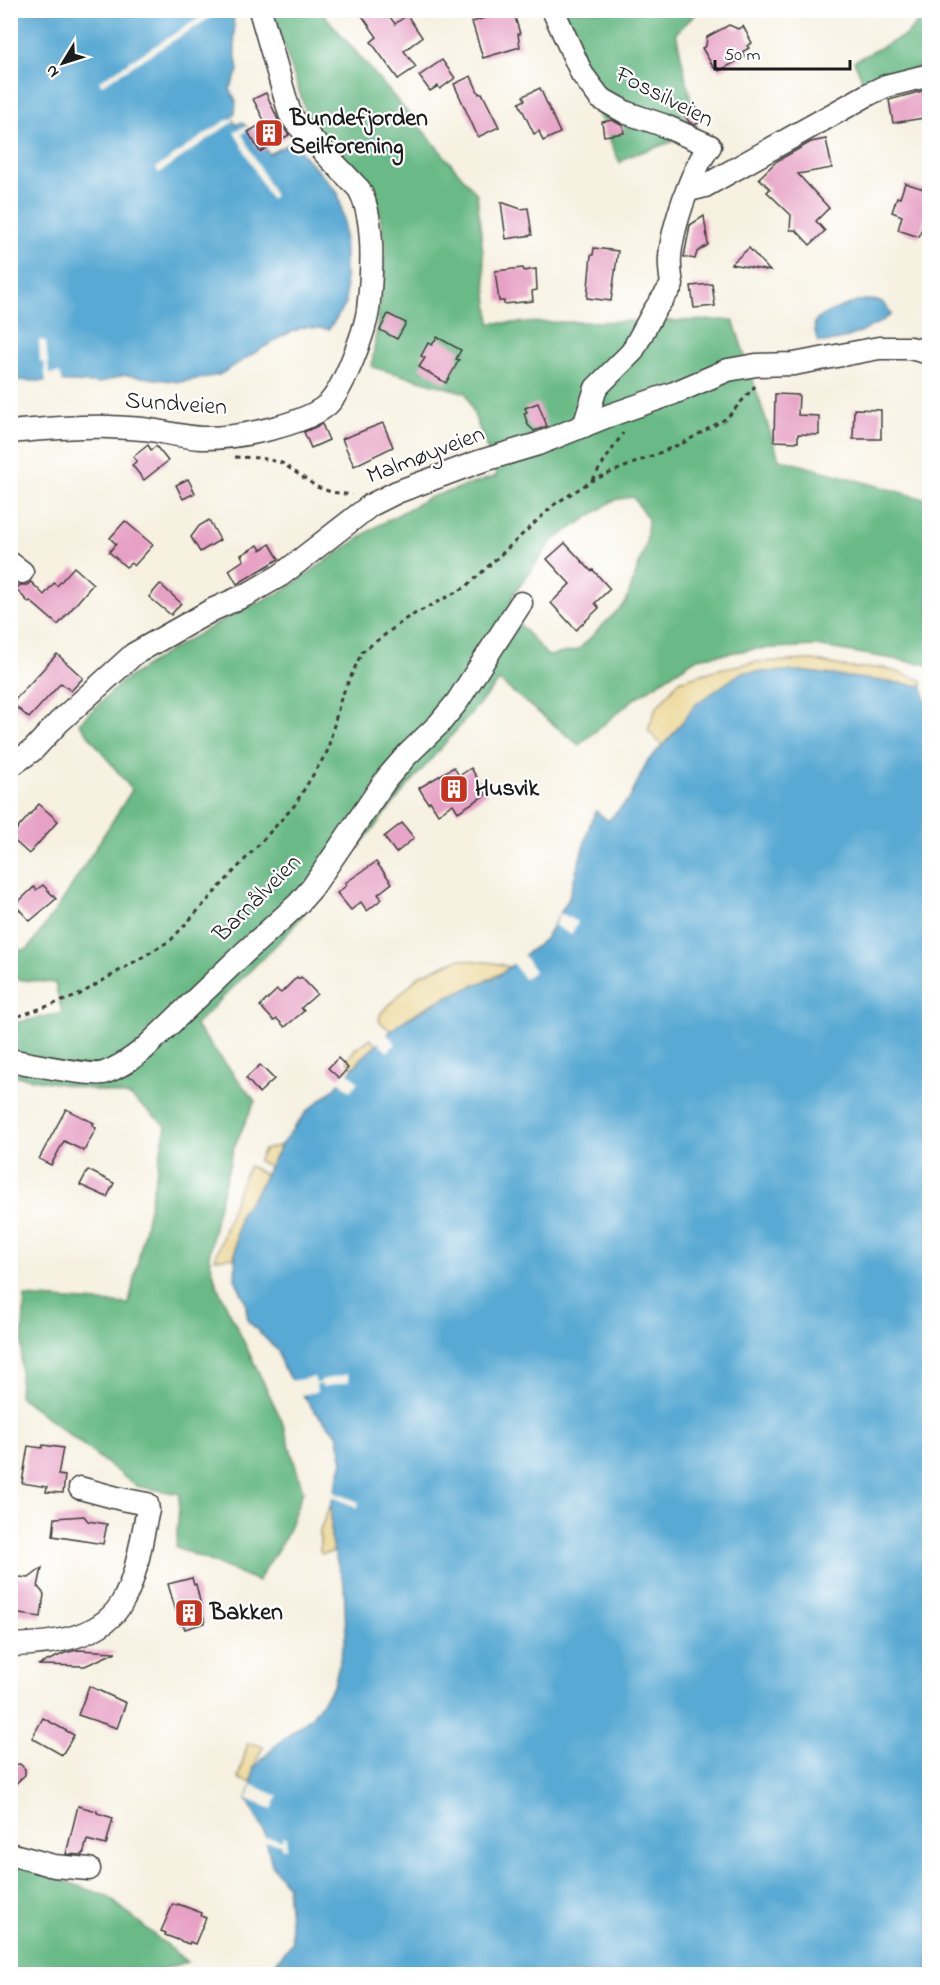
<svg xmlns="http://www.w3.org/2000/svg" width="940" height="1985" font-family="'Indie Flower',sans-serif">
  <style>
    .forest { fill: #69ba86; stroke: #426b51; stroke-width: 1.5; fill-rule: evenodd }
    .sand { fill: #eeda9e; stroke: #857b5d; stroke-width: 1.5 }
    .water { fill: #58a9d3; stroke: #3a6278; stroke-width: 1.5 }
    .pier { fill: #f6f1e1 }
    .building { fill: #e7a1c5 }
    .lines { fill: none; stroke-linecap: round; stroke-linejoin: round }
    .minor-casing { stroke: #3d3c3a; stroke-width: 25 }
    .path { stroke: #3d3c3a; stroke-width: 3; stroke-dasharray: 4.5 4.5; stroke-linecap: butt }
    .minor { stroke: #fff; stroke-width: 22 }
    .labels { text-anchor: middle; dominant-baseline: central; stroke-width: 4.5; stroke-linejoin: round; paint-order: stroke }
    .street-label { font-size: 24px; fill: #1c1c1c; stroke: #fff }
    .poi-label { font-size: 24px; font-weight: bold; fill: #1c1c1c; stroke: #fff; text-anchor: start }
  </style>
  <rect width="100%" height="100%" fill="#fff"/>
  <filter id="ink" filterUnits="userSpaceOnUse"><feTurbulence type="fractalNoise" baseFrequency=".0167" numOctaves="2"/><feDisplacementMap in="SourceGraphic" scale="12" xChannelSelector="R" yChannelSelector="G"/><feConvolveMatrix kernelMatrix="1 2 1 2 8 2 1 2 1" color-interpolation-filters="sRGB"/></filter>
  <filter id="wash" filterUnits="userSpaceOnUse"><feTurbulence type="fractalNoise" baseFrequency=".008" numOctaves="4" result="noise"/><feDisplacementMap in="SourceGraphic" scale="24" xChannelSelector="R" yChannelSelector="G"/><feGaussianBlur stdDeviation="1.35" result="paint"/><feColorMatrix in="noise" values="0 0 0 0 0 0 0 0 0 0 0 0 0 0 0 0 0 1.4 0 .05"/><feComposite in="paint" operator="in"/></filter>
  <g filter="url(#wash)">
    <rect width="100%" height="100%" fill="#f6f1e1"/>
    <!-- forest -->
    <g class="forest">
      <path d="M 274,11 L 321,11 L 477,194 L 490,323 L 733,320 L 779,459 L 929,500 L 929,665 L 816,646 L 755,649 L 697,658 L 634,699 L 579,745 L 499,681 L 407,787 L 287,934 L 195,1025 L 255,1101 L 234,1147 L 216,1216 L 209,1257 L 217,1286 L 282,1421 L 303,1491 L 286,1536 L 258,1581 L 176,1547 L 180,1494 L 136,1486 L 19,1396 L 25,1297 L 129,1304 L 166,1126 L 130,1096 L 11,1075 L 10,1024 L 62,1013 L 55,983 L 13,979 L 11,976 L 11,952 L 28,949 L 61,903 L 132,790 L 79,723 L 123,681 L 174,648 L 227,618 L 284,590 L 374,528 L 428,498 L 497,476 L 466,393 L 372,367 L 386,249 L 379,210 L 361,176 L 312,130 L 283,43 ZM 633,497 L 648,519 L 646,544 L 626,602 L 578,650 L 548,656 L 511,615 L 513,595 L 552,541 L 614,500 Z"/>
      <polygon points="553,11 699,11 676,33 698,133 627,157 620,163"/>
      <polygon points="928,11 929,62 868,92 854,61 906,35"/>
      <polygon points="11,1862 107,1896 187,1962 148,1974 11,1974"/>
    </g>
    <!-- sand -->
    <g class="sand">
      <polygon points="813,660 850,668 884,668 922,680 922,686 800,671 674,733 662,746 648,730 656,708 679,681 719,669 756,662"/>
      <path d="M 459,959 L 494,963 L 510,967 C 492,980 471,986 451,995 C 430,1004 407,1016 391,1031 L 379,1021 L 381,1013 L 420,975 Z"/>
      <polygon points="370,1039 376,1045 353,1068 347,1060 356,1048"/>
      <polygon points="281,1145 270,1167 258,1161 264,1150"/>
      <polygon points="249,1166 266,1175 257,1191 240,1214 236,1237 234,1259 231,1257 215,1259 239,1187"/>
      <polygon points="331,1504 331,1542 334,1552 322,1554 320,1552 320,1530"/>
      <polygon points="248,1743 263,1746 253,1769 253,1783 238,1779"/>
    </g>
    <!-- water -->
    <g class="water">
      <path d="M 11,11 L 233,11 L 235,51 L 238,71 L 230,89 L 236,101 L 235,113 L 231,116 L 236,125 L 242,122 C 253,132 261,142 269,154 L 292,142 L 338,193 L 344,220 L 346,304 L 329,329 L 304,327 L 282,336 L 219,375 L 180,382 L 125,375 L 99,383 L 11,380 Z"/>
      <path d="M 865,300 C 879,300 886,301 891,315 C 876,326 837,345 819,342 C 816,336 813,329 815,322 C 819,313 855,302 865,300 Z"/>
      <polygon points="800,671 922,686 930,715 929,1974 262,1974 269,1971 292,1943 287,1886 272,1865 264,1831 247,1799 252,1785 253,1769 274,1747 312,1716 334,1685 346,1634 344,1584 331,1542 331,1504 343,1461 337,1434 315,1412 282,1366 278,1351 248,1321 245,1300 235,1279 236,1237 240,1214 257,1191 281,1145 307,1111 334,1089 363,1057 400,1023 448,996 498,976 545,939 568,900 590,824 596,811 608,821 630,798 647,762 674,733 695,705 742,672"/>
    </g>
    <!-- pier -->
    <g class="pier">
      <polygon points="212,10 221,11 102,85 99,81"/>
      <polygon points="232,118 234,121 159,173 156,168 223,122"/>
      <polygon points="247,126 249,129 242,134 275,196 270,199 234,131"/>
      <polygon points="39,340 46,341 49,374 60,373 62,384 46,383 44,362 40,362"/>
      <polygon points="560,913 578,922 571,935 554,925"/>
      <polygon points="522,953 535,971 524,979 511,961"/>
      <polygon points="385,1032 396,1044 387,1052 376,1040"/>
      <polygon points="347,1071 358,1082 350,1091 338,1080"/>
      <polygon points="348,1374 349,1382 322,1387 322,1384 316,1385 317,1392 300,1395 290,1381 314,1377 316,1383 321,1382 321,1380"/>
      <polygon points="333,1492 359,1502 357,1508 331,1496"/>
      <polygon points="252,1785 278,1796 272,1809 247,1799"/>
      <polygon points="283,1836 287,1837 286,1849 281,1848 281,1844 264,1842 263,1837 282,1840"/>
    </g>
    <g id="blocks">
      <!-- building -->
      <g class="building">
        <polygon points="358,10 385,10 395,24 407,15 422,37 404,51 416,67 398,79 371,42 377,37"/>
        <polygon points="489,10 513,10 520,34 518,34 520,47 483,58 472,22 491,16"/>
        <polygon points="729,25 738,29 743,26 752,43 747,46 749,48 742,52 745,57 719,71 717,67 714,68 702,48 706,46 707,37"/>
        <polygon points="442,60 455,78 440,89 438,86 430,91 419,76"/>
        <polygon points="471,76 479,94 482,93 499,127 478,137 454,84"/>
        <polygon points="540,88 560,133 543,141 539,131 534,134 519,103 525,100 523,96"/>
        <polygon points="930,89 930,117 893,123 889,100"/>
        <polygon points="266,93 279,122 289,135 260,152 248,132 265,122 253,99"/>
        <polygon points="694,104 703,120 695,125 689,122 682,111"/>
        <polygon points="612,120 623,126 624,133 604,136 602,122"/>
        <polygon points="826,139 832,168 798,174 829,208 816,221 825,231 810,245 796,230 790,230 791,215 767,192 770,189 759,178 777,161 811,142"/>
        <polygon points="905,183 930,191 930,205 919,237 898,230 902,216 892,212 897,197 900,198"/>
        <polygon points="501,202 521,209 528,208 532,235 506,239"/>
        <polygon points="704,216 708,245 697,252 695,259 684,257 690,225"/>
        <polygon points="594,248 618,251 611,301 587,298 591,255 593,255"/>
        <polygon points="749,248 770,271 731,264"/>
        <polygon points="523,268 524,271 536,269 537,290 532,291 533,301 504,304 504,301 499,301 495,271"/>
        <polygon points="712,284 715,306 694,308 691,286"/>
        <polygon points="388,314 406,323 397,339 380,330"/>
        <polygon points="437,337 461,350 456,359 459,360 446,383 419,367 425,358 421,356 428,343 432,345"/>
        <polygon points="775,394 799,395 798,415 819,416 819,435 798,434 798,442 774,441"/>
        <polygon points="538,403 547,426 534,431 528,425 524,413 527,412 525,408"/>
        <polygon points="854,409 881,410 881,439 853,439"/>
        <polygon points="383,423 393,447 354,466 342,439"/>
        <polygon points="322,424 329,440 311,448 304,432"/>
        <polygon points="148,445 151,450 156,446 168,461 144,480 132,465 137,461 133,457"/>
        <polygon points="188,479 195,493 183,499 176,485"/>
        <polygon points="209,520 220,540 200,552 191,537 199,526"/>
        <polygon points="125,521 153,545 134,566 131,563 126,567 109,552 116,544 110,538"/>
        <polygon points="565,543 591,571 593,570 610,589 595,603 599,608 576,630 551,603 570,584 547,559"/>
        <polygon points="270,544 279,559 237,584 229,570 244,560 241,555 258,545 261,550"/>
        <polygon points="74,567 93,584 58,625 30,601 29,603 16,589 20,585 27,585 31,582 44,595 54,583 57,586"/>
        <polygon points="160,584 181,603 171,615 149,597"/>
        <polygon points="57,654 83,678 71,691 61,683 29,718 12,703"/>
        <polygon points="454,767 459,776 471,768 487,794 458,812 453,804 438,814 430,801 428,803 419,788"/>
        <polygon points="39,804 58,821 29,854 10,837"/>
        <polygon points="402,823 414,838 396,853 384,837"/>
        <polygon points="376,862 392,883 378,894 382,899 367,911 361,902 351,910 337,893 347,885 345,883"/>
        <polygon points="43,885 56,899 30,921 15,905 34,887 36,890"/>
        <polygon points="297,977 299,979 301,977 317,994 301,1008 304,1011 285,1027 277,1019 274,1021 260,1006 277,990 281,993"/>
        <polygon points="338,1058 348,1068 339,1078 328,1068"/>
        <polygon points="260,1065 274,1079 259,1093 246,1078"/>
        <polygon points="66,1109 94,1123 92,1126 96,1128 84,1151 64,1141 51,1165 39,1159"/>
        <polygon points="88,1170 114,1183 107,1197 80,1185"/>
        <polygon points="43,1445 63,1448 58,1475 65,1476 63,1493 46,1492 47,1487 22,1483 28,1446 42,1448"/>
        <polygon points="84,1516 88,1521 107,1524 103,1544 53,1536 55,1518"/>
        <polygon points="42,1568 38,1587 44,1594 41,1617 12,1613 10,1576 29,1578"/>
        <polygon points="192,1578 194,1585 196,1584 205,1623 185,1629 183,1624 180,1625 168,1584"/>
        <polygon points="77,1650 116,1652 85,1666 38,1665 65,1653"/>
        <polygon points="89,1686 126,1703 117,1728 78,1715"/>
        <polygon points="43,1718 74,1735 62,1755 32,1738"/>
        <polygon points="20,1764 25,1769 25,1775 10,1789 10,1765"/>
        <polygon points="78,1806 97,1811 97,1813 113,1818 106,1845 87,1840 83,1855 66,1854"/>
        <polygon points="173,1904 177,1906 178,1904 202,1913 201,1916 206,1918 195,1944 190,1942 189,1944 165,1935 166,1933 161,1931"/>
      </g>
    </g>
  </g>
  <g filter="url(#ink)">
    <use href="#blocks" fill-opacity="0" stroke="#3d3c3a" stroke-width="1.5"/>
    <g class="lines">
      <!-- minor casing -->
      <g class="minor-casing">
        <g id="minor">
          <path d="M 553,10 L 582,74 L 600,98 L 627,113 L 663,125 L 710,146 C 692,168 672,228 670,257 C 669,266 671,276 672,285 L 654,311 L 632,352 L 596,388 L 584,426"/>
          <polyline points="689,190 705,186 869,94 886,86 930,75"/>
          <path d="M 10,432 C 43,429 77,426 110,427 C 124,428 138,428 151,430 C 168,433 184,437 201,438 C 233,439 302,426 327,405 C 343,391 365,331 368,310 C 372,275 376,220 359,189 L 298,125 L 290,114 L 260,10"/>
          <polyline points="10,563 22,572"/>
          <polyline points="10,766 33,750 59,722 134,654 212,610 248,594 281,575 371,505 397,492 478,462 538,444 608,416 674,393 728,370 756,365 794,364 879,348 910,348 930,353"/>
          <path d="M 10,1060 C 25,1063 94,1077 104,1073 C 118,1068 133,1058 144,1049 L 244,953 L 298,904 L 312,888 L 387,778 L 407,755 L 439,724 L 457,702 L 521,603"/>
          <path d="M 10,1645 C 51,1644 104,1639 124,1599 C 138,1572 141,1539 148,1510 L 147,1504 L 121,1499 L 80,1488"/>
          <polyline points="10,1854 54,1866 89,1869"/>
        </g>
      </g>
      <!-- path -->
      <g class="path">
        <polyline points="235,457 261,458 282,463 317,487 331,492 352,495"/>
        <polyline points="592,480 623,433"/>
        <polyline points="10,1019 77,996 171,940 294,806 327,752 341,698 362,652 407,618 466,587 555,504 593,480 683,443 727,418 755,386"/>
      </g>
      <!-- minor -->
      <use href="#minor" class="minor"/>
    </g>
  </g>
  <!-- icons -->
  <defs>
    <g id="building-square" transform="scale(1.5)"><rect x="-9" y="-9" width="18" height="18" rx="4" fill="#c8321e" stroke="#fff"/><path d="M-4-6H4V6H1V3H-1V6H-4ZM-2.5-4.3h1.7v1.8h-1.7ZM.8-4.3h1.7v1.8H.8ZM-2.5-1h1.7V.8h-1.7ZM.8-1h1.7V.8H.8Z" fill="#fff"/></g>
  </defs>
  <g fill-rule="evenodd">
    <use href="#building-square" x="269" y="133"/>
    <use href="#building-square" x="454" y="789"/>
    <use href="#building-square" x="189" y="1613"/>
  </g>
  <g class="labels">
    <!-- street labels -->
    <g class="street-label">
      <text transform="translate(664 98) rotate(27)">Fossilveien</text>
      <text transform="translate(176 405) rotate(4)">Sundveien</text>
      <text transform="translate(426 456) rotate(-21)">Malmøyveien</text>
      <text transform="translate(258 899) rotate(-45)">Barnålveien</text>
    </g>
    <!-- poi labels -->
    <g class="poi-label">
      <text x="290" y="119">Bundefjorden<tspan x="290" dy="28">Seilforening</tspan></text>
      <text x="475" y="789">Husvik</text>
      <text x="210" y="1613">Bakken</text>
    </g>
  </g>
  <!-- margin -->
  <rect width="940" height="1985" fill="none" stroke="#fff" stroke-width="36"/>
  <!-- north arrow -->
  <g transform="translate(63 63) rotate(232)" stroke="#ffffff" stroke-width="4.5" paint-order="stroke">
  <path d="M0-4.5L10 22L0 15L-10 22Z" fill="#1c1c1c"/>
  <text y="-9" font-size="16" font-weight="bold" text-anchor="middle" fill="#1c1c1c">N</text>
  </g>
  <!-- scale -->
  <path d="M715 60v9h135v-9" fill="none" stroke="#1c1c1c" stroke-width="3"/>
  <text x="724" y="60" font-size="18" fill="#1c1c1c" stroke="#ffffff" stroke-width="4.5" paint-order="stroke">50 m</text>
</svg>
